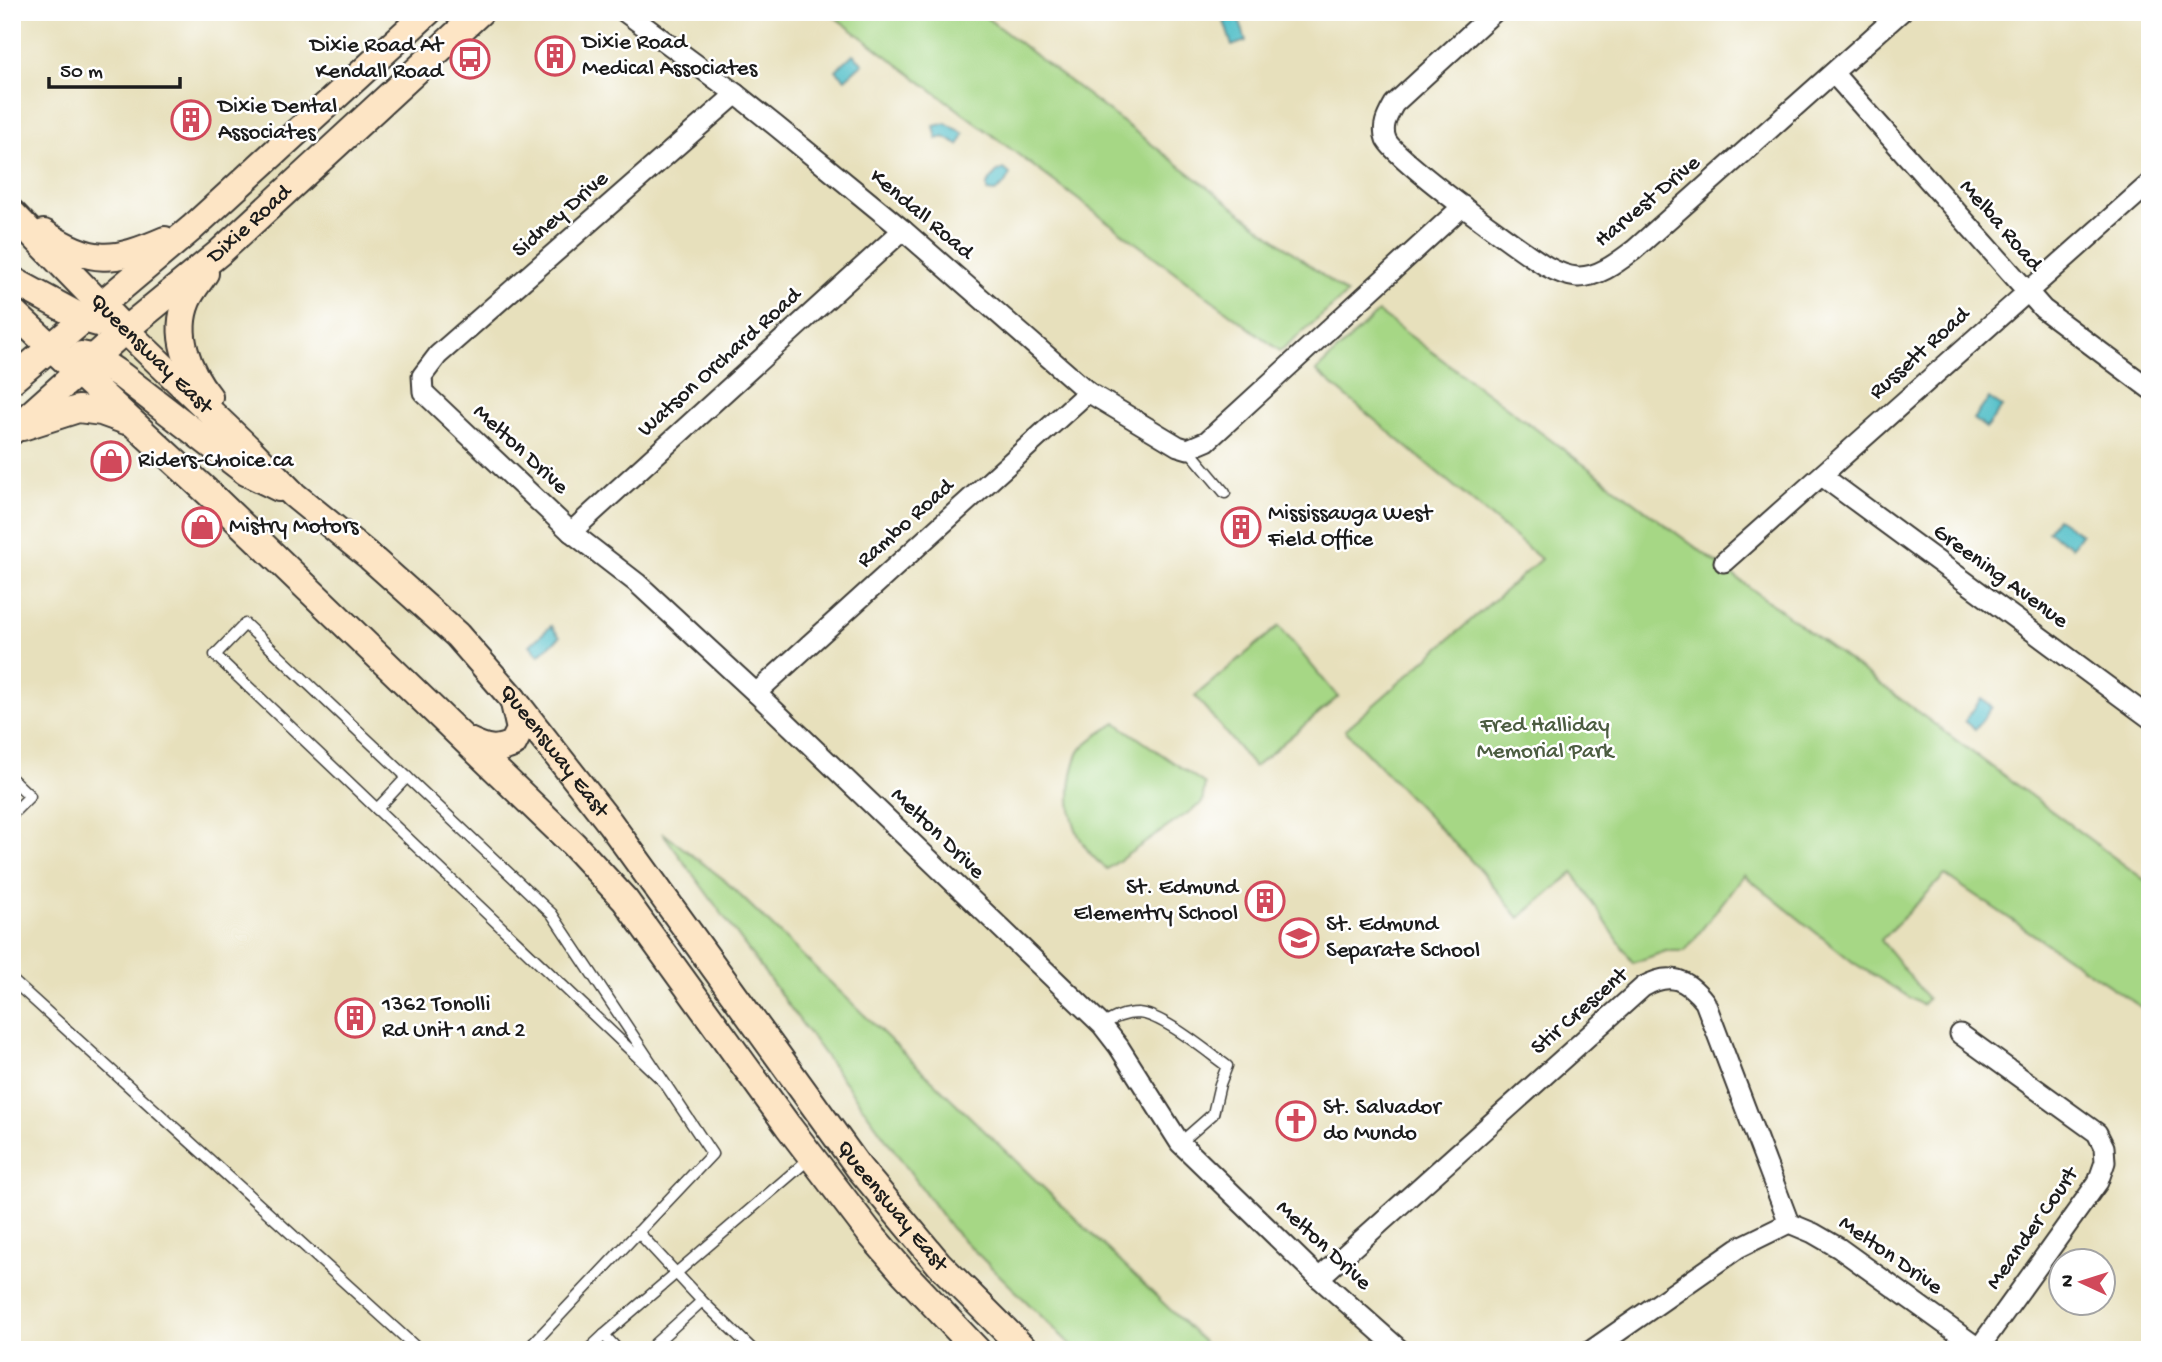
<svg xmlns="http://www.w3.org/2000/svg" width="2162" height="1362" font-family="'Gochi Hand',sans-serif">
  <style>
    .green { fill: #a6d785; stroke: #617a50; stroke-width: 2 }
    .water { fill: #50bec7; stroke: #366d72; stroke-width: 2 }
    .lines { fill: none; stroke-linecap: round; stroke-linejoin: round }
    .lane-casing { stroke: #3a3934; stroke-width: 13 }
    .street-casing { stroke: #3a3934; stroke-width: 23 }
    .secondary-casing { stroke: #3a3934; stroke-width: 30 }
    .lane { stroke: #fff; stroke-width: 10 }
    .street { stroke: #fff; stroke-width: 19 }
    .secondary { stroke: #fde5c5; stroke-width: 26 }
    .labels { text-anchor: middle; dominant-baseline: central; stroke-width: 5; stroke-linejoin: round; paint-order: stroke }
    .poi-label { font-size: 23px; fill: #1c1c1c; stroke: #fff; text-anchor: start }
    .street-label { font-size: 23px; fill: #1c1c1c; stroke: #fff }
    .park-label { font-size: 23px; fill: #4c5d41; stroke: #fff }
  </style>
  <rect width="100%" height="100%" fill="#fff"/>
  <filter id="ink" filterUnits="userSpaceOnUse"><feTurbulence type="fractalNoise" baseFrequency=".0143" numOctaves="2"/><feDisplacementMap in="SourceGraphic" scale="14" xChannelSelector="R" yChannelSelector="G"/><feConvolveMatrix kernelMatrix="1 2 1 2 8 2 1 2 1" color-interpolation-filters="sRGB"/></filter>
  <filter id="wash" filterUnits="userSpaceOnUse"><feTurbulence type="fractalNoise" baseFrequency=".00686" numOctaves="4" result="noise"/><feDisplacementMap in="SourceGraphic" scale="28" xChannelSelector="R" yChannelSelector="G"/><feGaussianBlur stdDeviation="1.57" result="paint"/><feColorMatrix in="noise" values="0 0 0 0 0 0 0 0 0 0 0 0 0 0 0 0 0 1.4 0 .05"/><feComposite in="paint" operator="in"/></filter>
  <g filter="url(#wash)">
    <rect width="100%" height="100%" fill="#e7e0bc"/>
    <!-- green -->
    <g class="green">
      <polygon points="828,12 979,12 1347,294 1280,351"/>
      <polygon points="1378,312 2150,884 2150,1013 1945,875 1881,940 1928,999 1922,1005 1854,963 1744,875 1685,951 1666,951 1633,963 1573,873 1519,918 1481,871 1345,730 1541,559 1316,371"/>
      <polygon points="1279,626 1338,697 1254,767 1195,696"/>
      <path d="M 1116,723 L 1205,784 L 1202,803 L 1107,869 C 1076,846 1065,812 1072,774 C 1074,766 1076,755 1081,749 C 1090,738 1104,731 1116,723 Z"/>
      <polygon points="662,832 722,878 1212,1350 1076,1350 951,1228"/>
    </g>
    <!-- water -->
    <g class="water">
      <polygon points="1238,16 1246,41 1232,46 1224,21"/>
      <polygon points="853,54 863,63 845,79 836,70"/>
      <polygon points="946,123 964,134 959,145 944,137 937,139 934,126"/>
      <polygon points="1004,169 1010,174 1004,185 995,192 987,191 987,184 998,171"/>
      <polygon points="1989,398 2002,407 1986,428 1974,419"/>
      <polygon points="2057,518 2081,534 2072,547 2048,531"/>
      <polygon points="551,626 560,637 539,655 530,645"/>
      <polygon points="1981,699 1992,707 1975,729 1965,721"/>
    </g>
  </g>
  <g filter="url(#ink)">
    <g class="lines">
      <!-- lane casing -->
      <g class="lane-casing">
        <g id="lane">
          <polyline points="1188,449 1225,493"/>
          <polyline points="12,779 30,796 12,814"/>
          <polyline points="377,809 407,777"/>
          <polyline points="12,980 419,1350"/>
          <path d="M 1102,1025 C 1114,1018 1124,1013 1138,1013 C 1162,1014 1206,1051 1227,1066 L 1220,1084 L 1213,1114 L 1180,1143"/>
          <polyline points="638,1232 702,1301 753,1350"/>
          <polyline points="527,1350 712,1154 552,914 245,624 215,655 664,1082"/>
          <polyline points="588,1350 604,1335"/>
          <polyline points="618,1350 604,1335 809,1159"/>
          <polyline points="648,1350 702,1301"/>
        </g>
      </g>
      <!-- street casing -->
      <g class="street-casing">
        <g id="street">
          <polyline points="625,12 736,94 776,126 903,230 1088,392 1178,446 1188,449 1207,441 1463,206"/>
          <path d="M 1494,12 L 1394,104 C 1388,115 1381,126 1386,139 C 1392,157 1524,253 1546,266 C 1555,271 1566,276 1577,277 C 1598,278 1618,262 1634,250 L 1901,12"/>
          <polyline points="1833,73 2043,309 2150,389"/>
          <polyline points="736,94 438,355 422,376 423,392 571,532 637,583 756,693 1102,1025 1119,1047 1180,1143 1319,1278 1400,1350"/>
          <polyline points="1822,476 2150,718"/>
          <polyline points="571,532 903,230"/>
          <polyline points="1724,562 2150,183"/>
          <polyline points="756,693 1088,392"/>
          <polyline points="1960,1034 2097,1133 2104,1147 2105,1162 2098,1182 1979,1348"/>
          <path d="M 1319,1278 L 1643,987 C 1670,971 1687,979 1705,1002 L 1789,1223"/>
          <polyline points="1592,1350 1738,1248 1789,1223 1813,1233 1839,1248 1981,1350"/>
        </g>
      </g>
      <!-- secondary casing -->
      <g class="secondary-casing">
        <g id="secondary">
          <path id="s1" d="M 12,213 L 125,330 L 251,451 L 294,495 L 370,557 L 457,635 L 513,699 L 610,823 L 859,1168 L 939,1264 L 1025,1350"/>
          <path d="M 44,233 C 92,265 114,262 165,240"/>
          <path d="M 205,273 C 199,282 191,291 187,301 C 173,334 188,371 209,397"/>
          <polyline points="12,280 84,319 98,323"/>
          <polyline points="12,311 215,499 573,844 625,900 788,1126 872,1236 903,1272 977,1350"/>
          <polyline points="81,355 95,358 122,376 246,472 279,488"/>
          <polyline points="12,380 192,228 428,12"/>
          <polyline points="22,427 78,409 101,412 126,421"/>
          <path id="s2" d="M 12,431 L 125,330 L 219,253 L 480,12"/>
          <path d="M 469,741 C 486,749 495,752 513,744 L 520,730 L 513,699"/>
        </g>
      </g>
      <!-- lane -->
      <use href="#lane" class="lane"/>
      <!-- street -->
      <use href="#street" class="street"/>
      <!-- secondary -->
      <use href="#secondary" class="secondary"/>
    </g>
  </g>
  <!-- icons -->
  <defs>
    <g id="building-ring" transform="scale(2.0125)"><circle r="9.5" fill="#fff" stroke="#d1495b" stroke-width="1.5"/><path d="M-4-6H4V6H1V3H-1V6H-4ZM-2.5-4.3h1.7v1.8h-1.7ZM.8-4.3h1.7v1.8H.8ZM-2.5-1h1.7V.8h-1.7ZM.8-1h1.7V.8H.8Z" fill="#d1495b"/></g>
    <g id="bus-ring" transform="scale(2.0125)"><circle r="9.5" fill="#fff" stroke="#d1495b" stroke-width="1.5"/><path d="M-5-6H5V4H4V6H2V4H-2V6H-4V4H-5ZM-3.5-4V0h7V-4ZM-3.5 1.2v1.5H-2V1.2ZM2 1.2v1.5H3.5V1.2Z" fill="#d1495b"/></g>
    <g id="shop-ring" transform="scale(2.0125)"><circle r="9.5" fill="#fff" stroke="#d1495b" stroke-width="1.5"/><path d="M-5-2.5h2.3a2.7 3.5 0 0 1 5.4 0H5L5.5 6h-11ZM-1.5-2.5h3a1.5 2.3 0 0 0-3 0Z" fill="#d1495b"/></g>
    <g id="school-ring" transform="scale(2.0125)"><circle r="9.5" fill="#fff" stroke="#d1495b" stroke-width="1.5"/><path d="M0-5L7-2L0 1L-7-2ZM-4 1L0 2.5L4 1V4Q0 6-4 4Z" fill="#d1495b"/></g>
    <g id="church-ring" transform="scale(2.0125)"><circle r="9.5" fill="#fff" stroke="#d1495b" stroke-width="1.5"/><path d="M-1.2-6h2.4v3.5h3.3v2.4h-3.3V6h-2.4V-.1h-3.3v-2.4h3.3Z" fill="#d1495b"/></g>
  </defs>
  <g fill-rule="evenodd">
    <use href="#building-ring" x="555" y="56"/>
    <use href="#bus-ring" x="470" y="59"/>
    <use href="#building-ring" x="191" y="120"/>
    <use href="#shop-ring" x="111" y="461"/>
    <use href="#shop-ring" x="202" y="527"/>
    <use href="#building-ring" x="1241" y="527"/>
    <use href="#building-ring" x="1265" y="901"/>
    <use href="#school-ring" x="1299" y="938"/>
    <use href="#building-ring" x="355" y="1018"/>
    <use href="#church-ring" x="1296" y="1121"/>
  </g>
  <g class="labels">
    <!-- poi labels -->
    <g class="poi-label">
      <text x="582" y="43">Dixie Road<tspan x="582" dy="26">Medical Associates</tspan></text>
      <text x="443" y="46" text-anchor="end">Dixie Road At<tspan x="443" dy="26">Kendall Road</tspan></text>
      <text x="218" y="107">Dixie Dental<tspan x="218" dy="26">Associates</tspan></text>
      <text x="138" y="461">Riders-Choice.ca</text>
      <text x="1268" y="514">Mississauga West<tspan x="1268" dy="26">Field Office</tspan></text>
      <text x="229" y="527">Mistry Motors</text>
      <text x="1238" y="888" text-anchor="end">St. Edmund<tspan x="1238" dy="26">Elementry School</tspan></text>
      <text x="1326" y="925">St. Edmund<tspan x="1326" dy="26">Separate School</tspan></text>
      <text x="382" y="1005">1362 Tonolli<tspan x="382" dy="26">Rd Unit 1 and 2</tspan></text>
      <text x="1323" y="1108">St. Salvador<tspan x="1323" dy="26">do Mundo</tspan></text>
    </g>
    <!-- street labels -->
    <g class="street-label">
      <text transform="translate(1648 202) rotate(-40)">Harvest Drive</text>
      <text transform="translate(561 215) rotate(-41)">Sidney Drive</text>
      <text transform="translate(921 215) rotate(40)">Kendall Road</text>
      <text stroke="none"><textPath href="#s2" startOffset="315">Dixie Road</textPath></text>
      <text transform="translate(2000 226) rotate(49)">Melba Road</text>
      <text stroke="none"><textPath href="#s1" startOffset="198">Queensway East</textPath></text>
      <text transform="translate(1920 354) rotate(-42)">Russett Road</text>
      <text transform="translate(720 363) rotate(-42)">Watson Orchard Road</text>
      <text transform="translate(520 450) rotate(43)">Melton Drive</text>
      <text transform="translate(906 524) rotate(-42)">Rambo Road</text>
      <text transform="translate(2000 577) rotate(36)">Greening Avenue</text>
      <text stroke="none"><textPath href="#s1" startOffset="765">Queensway East</textPath></text>
      <text transform="translate(937 834) rotate(44)">Melton Drive</text>
      <text transform="translate(1580 1012) rotate(-41)">Stir Crescent</text>
      <text stroke="none"><textPath href="#s1" startOffset="1332">Queensway East</textPath></text>
      <text transform="translate(2033 1229) rotate(-55)">Meander Court</text>
      <text transform="translate(1323 1246) rotate(43)">Melton Drive</text>
      <text transform="translate(1890 1256) rotate(35)">Melton Drive</text>
    </g>
    <!-- park labels -->
    <g class="park-label">
      <text x="1545" y="726">Fred Halliday<tspan x="1545" dy="26">Memorial Park</tspan></text>
    </g>
  </g>
  <!-- margin -->
  <rect width="2162" height="1362" fill="none" stroke="#fff" stroke-width="42"/>
  <!-- north arrow -->
  <g transform="translate(2082 1282) rotate(274)"><circle r="33" fill="#ffffff" stroke="#a4a4a4" stroke-width="2"/>
  <path d="M0-5L12 26L0 18L-12 26Z" fill="#d1495b"/>
  <text y="-10" font-size="19" font-weight="bold" text-anchor="middle" fill="#1c1c1c">N</text>
  </g>
  <!-- scale -->
  <path d="M49 77v10h131v-10" fill="none" stroke="#1c1c1c" stroke-width="3.5"/>
  <text x="60" y="77" font-size="21" fill="#1c1c1c" stroke="#ffffff" stroke-width="5" paint-order="stroke">50 m</text>
</svg>
